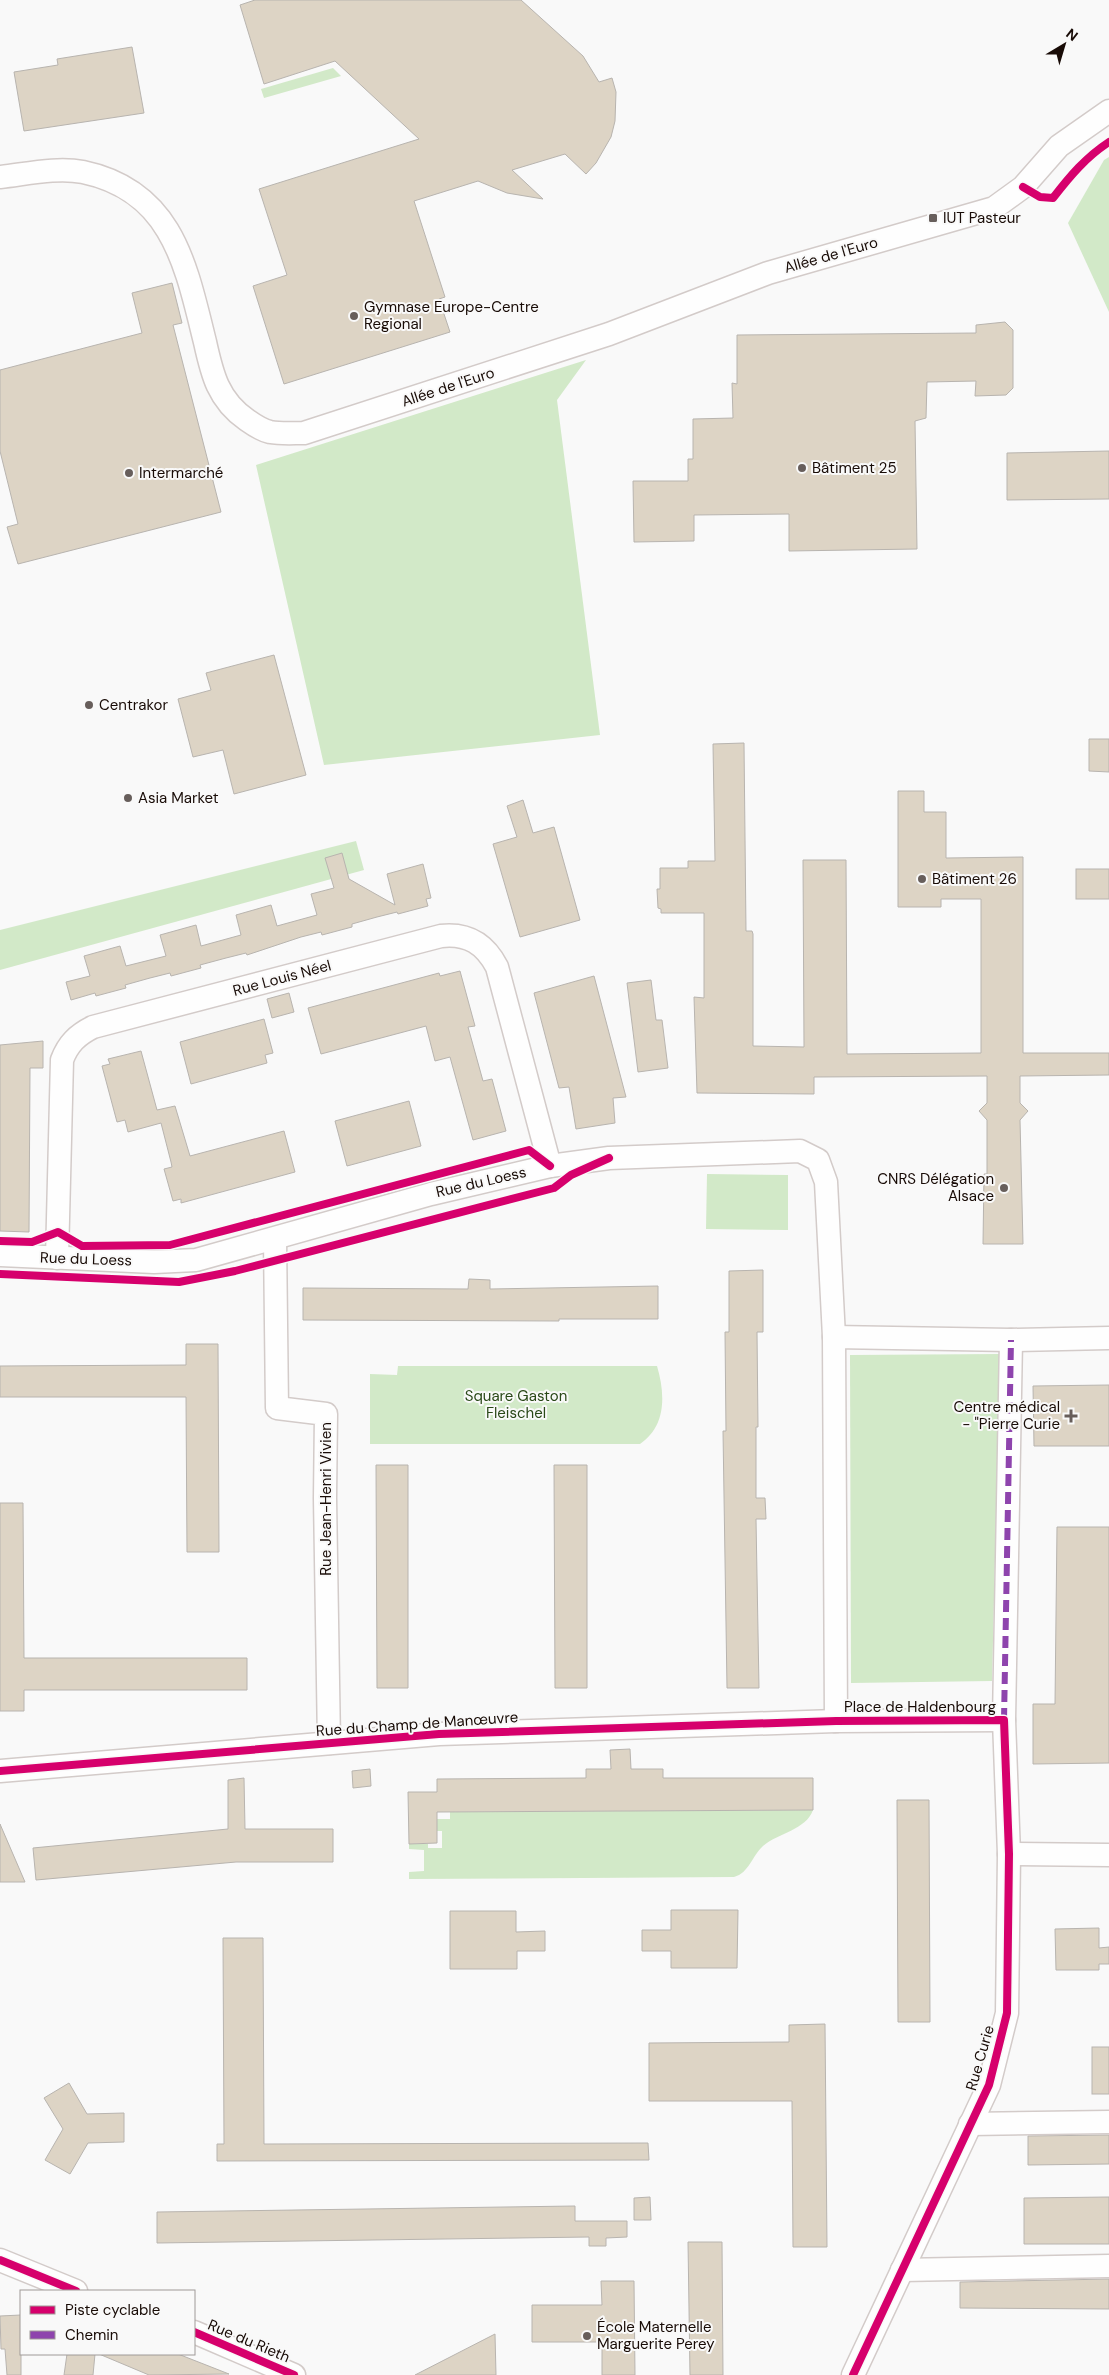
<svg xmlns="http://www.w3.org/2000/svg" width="1109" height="2375" font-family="'DM Sans',sans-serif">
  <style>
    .green { fill: #d2e9c8 }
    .building { fill: #ddd4c5; stroke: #b8b4af }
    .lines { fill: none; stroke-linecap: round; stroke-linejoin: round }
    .minor-casing { stroke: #d3cbc9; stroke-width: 25 }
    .minor { stroke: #fefefe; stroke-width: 22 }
    .quiet { stroke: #8e44ad; stroke-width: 6; stroke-dasharray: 12 6; stroke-linecap: butt }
    .cycleway-casing { stroke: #f9f9f9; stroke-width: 11 }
    .cycleway { stroke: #d6006c; stroke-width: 8 }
    .poi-dot { fill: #675e5b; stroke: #f9f9f9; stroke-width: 2 }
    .labels { text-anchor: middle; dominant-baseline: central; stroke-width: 4; stroke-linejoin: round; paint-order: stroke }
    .poi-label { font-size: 15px; fill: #180b06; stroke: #f9f9f9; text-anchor: start }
    .street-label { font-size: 15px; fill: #180b06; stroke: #f9f9f9 }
    .park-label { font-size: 15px; fill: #294817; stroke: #f9f9f9 }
  </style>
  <rect width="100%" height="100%" fill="#f9f9f9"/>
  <!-- green -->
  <g class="green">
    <polygon points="333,68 341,76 264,98 261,89"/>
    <polygon points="1109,157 1109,312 1068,223 1104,160"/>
    <polygon points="586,360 557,400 600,735 324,765 256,465"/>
    <polygon points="356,841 364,870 0,970 0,930"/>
    <polygon points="707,1174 788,1175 788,1230 706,1229"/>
    <polygon points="1000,1354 992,1681 851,1683 850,1355"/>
    <path d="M 398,1366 L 657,1366 C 665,1393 667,1426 640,1444 L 370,1444 L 370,1374 L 397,1375 Z"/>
    <path d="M 813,1810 C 806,1830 778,1833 763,1846 C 752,1856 749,1873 734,1877 L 409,1879 L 409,1872 L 424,1871 L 424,1850 L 409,1849 L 409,1844 L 428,1844 L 428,1848 L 442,1848 L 442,1831 L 437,1831 L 437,1819 L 450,1819 L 450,1812 Z"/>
  </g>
  <!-- building -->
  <g class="building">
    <polygon points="255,0 521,0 583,56 599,82 612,78 616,92 615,121 611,137 596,163 586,174 565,154 512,170 543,199 507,193 478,181 414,201 445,297 439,299 450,332 284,384 253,286 287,275 259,189 419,139 335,61 264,84 240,5"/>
    <polygon points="132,47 144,113 24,131 14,72 58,65 57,59"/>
    <polygon points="172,283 182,323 173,325 221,512 18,564 7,527 18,524 0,451 0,370 142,333 132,293"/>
    <polygon points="1005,322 1013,330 1013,388 1006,395 975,396 976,381 927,382 926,418 915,421 917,549 789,551 789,514 694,515 694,541 634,542 633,481 688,481 688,459 693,459 693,419 733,418 732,383 737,384 737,335 976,333 976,325"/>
    <polygon points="1109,451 1109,499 1007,500 1007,453"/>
    <polygon points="274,655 306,775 234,794 223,750 193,757 178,699 211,690 206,673"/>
    <polygon points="1089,739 1109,739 1109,772 1089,771"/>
    <polygon points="744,743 746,931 752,931 753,934 753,1046 804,1047 803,860 846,860 847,1054 981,1053 981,899 941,899 941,907 898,907 898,791 924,791 924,812 946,812 946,858 1023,857 1023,1053 1109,1053 1109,1075 1020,1076 1020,1103 1028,1111 1020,1120 1023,1244 983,1244 984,1174 987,1174 987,1120 979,1111 987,1103 987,1076 814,1077 814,1094 697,1093 694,997 704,998 704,913 661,913 661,909 658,908 657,889 660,889 660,868 688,868 688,861 715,861 713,744"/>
    <polygon points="523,800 533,833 554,827 580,920 520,937 493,844 517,837 507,806"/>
    <polygon points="342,853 349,879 395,905 387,874 423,864 431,898 426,899 428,906 398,914 397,912 377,917 352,924 352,927 322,935 321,932 301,937 247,955 246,953 226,958 200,965 201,968 171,976 170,973 150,978 125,985 126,988 96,996 95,993 71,1000 66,982 90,976 84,956 120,946 126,966 166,956 160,935 196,925 201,946 241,935 236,915 271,905 277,926 317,915 311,894 334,888 325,858"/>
    <rect x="1076" y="869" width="33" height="30"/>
    <polygon points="460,971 475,1026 468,1027 483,1081 492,1079 506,1131 473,1140 450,1057 435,1061 426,1026 321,1054 308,1008 439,973 440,976"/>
    <polygon points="594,976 626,1097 613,1098 615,1123 576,1129 569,1087 559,1088 534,993"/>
    <polygon points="651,980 656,1020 662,1020 668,1068 638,1072 627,983"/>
    <polygon points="289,993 294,1012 272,1018 267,999"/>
    <polygon points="264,1019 273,1053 265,1055 267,1063 191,1084 180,1042"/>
    <polygon points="43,1041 43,1068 30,1068 29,1232 0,1231 0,1045"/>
    <polygon points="141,1051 157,1110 175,1106 190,1156 284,1131 295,1172 181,1203 181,1199 173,1201 164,1169 172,1167 171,1162 161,1123 128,1132 125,1120 117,1122 102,1066 110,1064 108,1059"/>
    <polygon points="409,1101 421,1146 347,1166 335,1121"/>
    <polygon points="763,1270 763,1332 757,1332 758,1427 756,1427 756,1498 765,1498 766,1519 756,1519 759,1688 727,1688 723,1431 726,1431 725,1332 729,1332 729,1271"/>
    <polygon points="469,1279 490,1280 490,1289 658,1286 658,1319 559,1319 559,1321 303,1320 303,1288 468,1289"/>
    <polygon points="186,1344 218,1344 219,1552 187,1552 186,1397 0,1397 0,1366 186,1365"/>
    <polygon points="1109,1385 1109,1446 1034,1446 1033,1386"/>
    <polygon points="376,1465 408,1465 408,1688 377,1688"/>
    <polygon points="554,1465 587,1465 587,1688 555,1688"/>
    <polygon points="0,1503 23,1503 24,1658 247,1658 247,1690 24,1690 24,1711 0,1711"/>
    <polygon points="1057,1527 1109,1527 1109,1763 1033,1764 1033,1704 1055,1704"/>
    <polygon points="630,1749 631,1769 663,1769 663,1778 813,1778 813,1810 437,1812 437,1843 409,1844 408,1792 437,1792 437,1779 586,1778 586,1769 611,1769 610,1750"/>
    <polygon points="370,1769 371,1786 353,1788 352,1771"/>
    <polygon points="244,1778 245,1829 333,1829 333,1862 236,1862 36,1880 33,1848 228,1829 228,1780"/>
    <polygon points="897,1800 929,1800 930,2022 898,2022"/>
    <polygon points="0,1824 25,1882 0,1882"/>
    <polygon points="671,1910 738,1910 737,1968 671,1968 671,1951 642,1951 642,1930 671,1930"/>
    <polygon points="450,1911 516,1911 516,1932 545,1931 545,1951 517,1951 517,1969 450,1969"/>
    <polygon points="1099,1928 1099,1948 1109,1947 1109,1964 1099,1964 1099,1970 1056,1970 1055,1929"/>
    <polygon points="223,1938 263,1938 264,2144 648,2143 649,2160 217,2161 217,2144 224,2144"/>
    <polygon points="825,2024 827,2247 793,2247 792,2101 649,2101 649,2043 789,2042 789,2025"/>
    <rect x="1092" y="2047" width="17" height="47"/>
    <polygon points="69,2083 87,2114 124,2113 124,2142 88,2143 70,2174 45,2160 63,2129 44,2098"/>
    <polygon points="1109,2135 1109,2164 1028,2165 1028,2136"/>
    <polygon points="650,2197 651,2220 634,2220 634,2198"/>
    <polygon points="1109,2197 1109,2244 1024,2244 1024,2198"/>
    <polygon points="575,2206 575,2221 627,2221 627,2237 606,2238 606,2246 589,2246 589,2237 157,2243 157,2212"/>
    <polygon points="688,2242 722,2242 723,2375 690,2375"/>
    <polygon points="1109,2279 1109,2309 960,2308 960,2282"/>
    <polygon points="601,2281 634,2281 635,2375 602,2375 602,2342 532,2342 532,2305 602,2305"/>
    <polygon points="21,2315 21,2375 7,2375 5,2349 1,2349 0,2316"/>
    <polygon points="495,2334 496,2375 415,2375"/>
    <polygon points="67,2354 95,2354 93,2375 64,2375"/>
    <polygon points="99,2354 178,2354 229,2374 149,2375"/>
  </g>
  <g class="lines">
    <!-- minor casing -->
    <g class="minor-casing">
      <g id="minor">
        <path d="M 0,177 C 27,174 57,167 83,172 C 173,191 186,266 205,342 C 212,374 218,400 247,420 C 254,425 261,430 270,432 C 281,434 293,433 304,433 L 609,334 L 768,273 L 994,208 L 1023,187 L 1059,146 L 1109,111"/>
        <polyline points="275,1239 277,1408 326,1414 325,1498 329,1743"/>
        <polyline points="0,1255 154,1262 196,1260 431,1194 550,1166 609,1158 800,1151 818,1160 826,1182 834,1337"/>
        <path d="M 57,1258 L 62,1060 C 68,1044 77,1035 93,1027 L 441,936 C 468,933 485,944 497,967 L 550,1166"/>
        <polyline points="836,1721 834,1337 1011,1340 1109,1338"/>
        <polyline points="0,1771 439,1734 836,1721 1004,1720"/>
        <polyline points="1009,1854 1109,1855"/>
        <polyline points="970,2124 1109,2122"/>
        <polyline points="0,2260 76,2291"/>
        <polyline points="902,2270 1109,2266"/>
        <polyline points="194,2332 294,2375"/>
        <polyline points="853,2375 989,2085 1007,2013 1009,1854 1004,1720 1011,1340"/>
      </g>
    </g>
    <!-- minor -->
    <use href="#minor" class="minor"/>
    <!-- quiet -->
    <polyline class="quiet" points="1004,1720 1011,1340"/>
    <!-- cycleway casing -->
    <g class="cycleway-casing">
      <g id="cycleway">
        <path d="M 1023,187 L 1040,197 L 1053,198 C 1070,176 1086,157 1109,142"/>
        <polyline points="0,1241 32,1242 58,1232 82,1246 170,1245 529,1150 550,1166"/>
        <polyline points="0,1274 179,1282 235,1271 554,1188 571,1175 609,1158"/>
        <polyline points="0,1771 439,1734 836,1721 1004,1720 1009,1854 1007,2013 989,2085 853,2375"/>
        <polyline points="0,2260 76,2291"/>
        <polyline points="194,2332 294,2375"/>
      </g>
    </g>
    <!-- cycleway -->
    <use href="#cycleway" class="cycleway"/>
  </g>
  <!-- markers -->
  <g class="poi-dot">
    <rect x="928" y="213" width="10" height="10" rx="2.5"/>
    <circle cx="354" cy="316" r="5"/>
    <circle cx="802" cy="468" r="5"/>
    <circle cx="129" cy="473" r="5"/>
    <circle cx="89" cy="705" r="5"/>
    <circle cx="128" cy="798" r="5"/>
    <circle cx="922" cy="879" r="5"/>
    <circle cx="1004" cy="1188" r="5"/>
    <path d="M1068.5 1408.5h5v5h5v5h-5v5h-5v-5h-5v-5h5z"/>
    <circle cx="587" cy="2336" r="5"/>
  </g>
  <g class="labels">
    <!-- poi labels -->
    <g class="poi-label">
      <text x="943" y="218">IUT Pasteur</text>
      <text x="364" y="307">Gymnase Europe-Centre<tspan x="364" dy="17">Regional</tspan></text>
      <text x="812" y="468">Bâtiment 25</text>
      <text x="139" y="473">Intermarché</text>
      <text x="99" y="705">Centrakor</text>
      <text x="138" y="798">Asia Market</text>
      <text x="932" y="879">Bâtiment 26</text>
      <text x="994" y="1179" text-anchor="end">CNRS Délégation<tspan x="994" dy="17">Alsace</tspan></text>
      <text x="1060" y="1407" text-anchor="end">Centre médical<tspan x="1060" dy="17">- "Pierre Curie</tspan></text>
      <text x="597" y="2327">École Maternelle<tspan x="597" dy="17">Marguerite Perey</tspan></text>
    </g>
    <!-- street labels -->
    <g class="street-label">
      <text transform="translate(831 255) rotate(-16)">Allée de l'Euro</text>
      <text transform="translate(448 387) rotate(-18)">Allée de l'Euro</text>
      <text transform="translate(282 978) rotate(-15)">Rue Louis Néel</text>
      <text transform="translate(481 1182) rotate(-13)">Rue du Loess</text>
      <text transform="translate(86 1259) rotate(2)">Rue du Loess</text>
      <text transform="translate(326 1499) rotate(-90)">Rue Jean-Henri Vivien</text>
      <text x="920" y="1707">Place de Haldenbourg</text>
      <text transform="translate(417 1724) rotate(-4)">Rue du Champ de Manœuvre</text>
      <text transform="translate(980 2058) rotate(-74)">Rue Curie</text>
      <text transform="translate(249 2341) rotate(23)">Rue du Rieth</text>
    </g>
    <!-- park labels -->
    <g class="park-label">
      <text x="516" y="1396">Square Gaston<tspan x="516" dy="17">Fleischel</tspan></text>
    </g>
  </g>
  <!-- legend -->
  <rect x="20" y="2290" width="175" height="65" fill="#f9f9f9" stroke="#9f9a98"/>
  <rect x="30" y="2306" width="25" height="8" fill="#d6006c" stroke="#9f9a98"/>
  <text x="65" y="2315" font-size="15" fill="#180b06">Piste cyclable</text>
  <rect x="30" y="2331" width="25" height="8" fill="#8e44ad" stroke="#9f9a98"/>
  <text x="65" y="2340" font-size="15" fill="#180b06">Chemin</text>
  <!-- north arrow -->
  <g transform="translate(1064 45) rotate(38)" stroke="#f9f9f9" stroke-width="4" paint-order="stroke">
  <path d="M0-4L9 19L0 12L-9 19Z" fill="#180b06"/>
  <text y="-8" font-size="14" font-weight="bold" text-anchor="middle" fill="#180b06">N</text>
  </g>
</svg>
